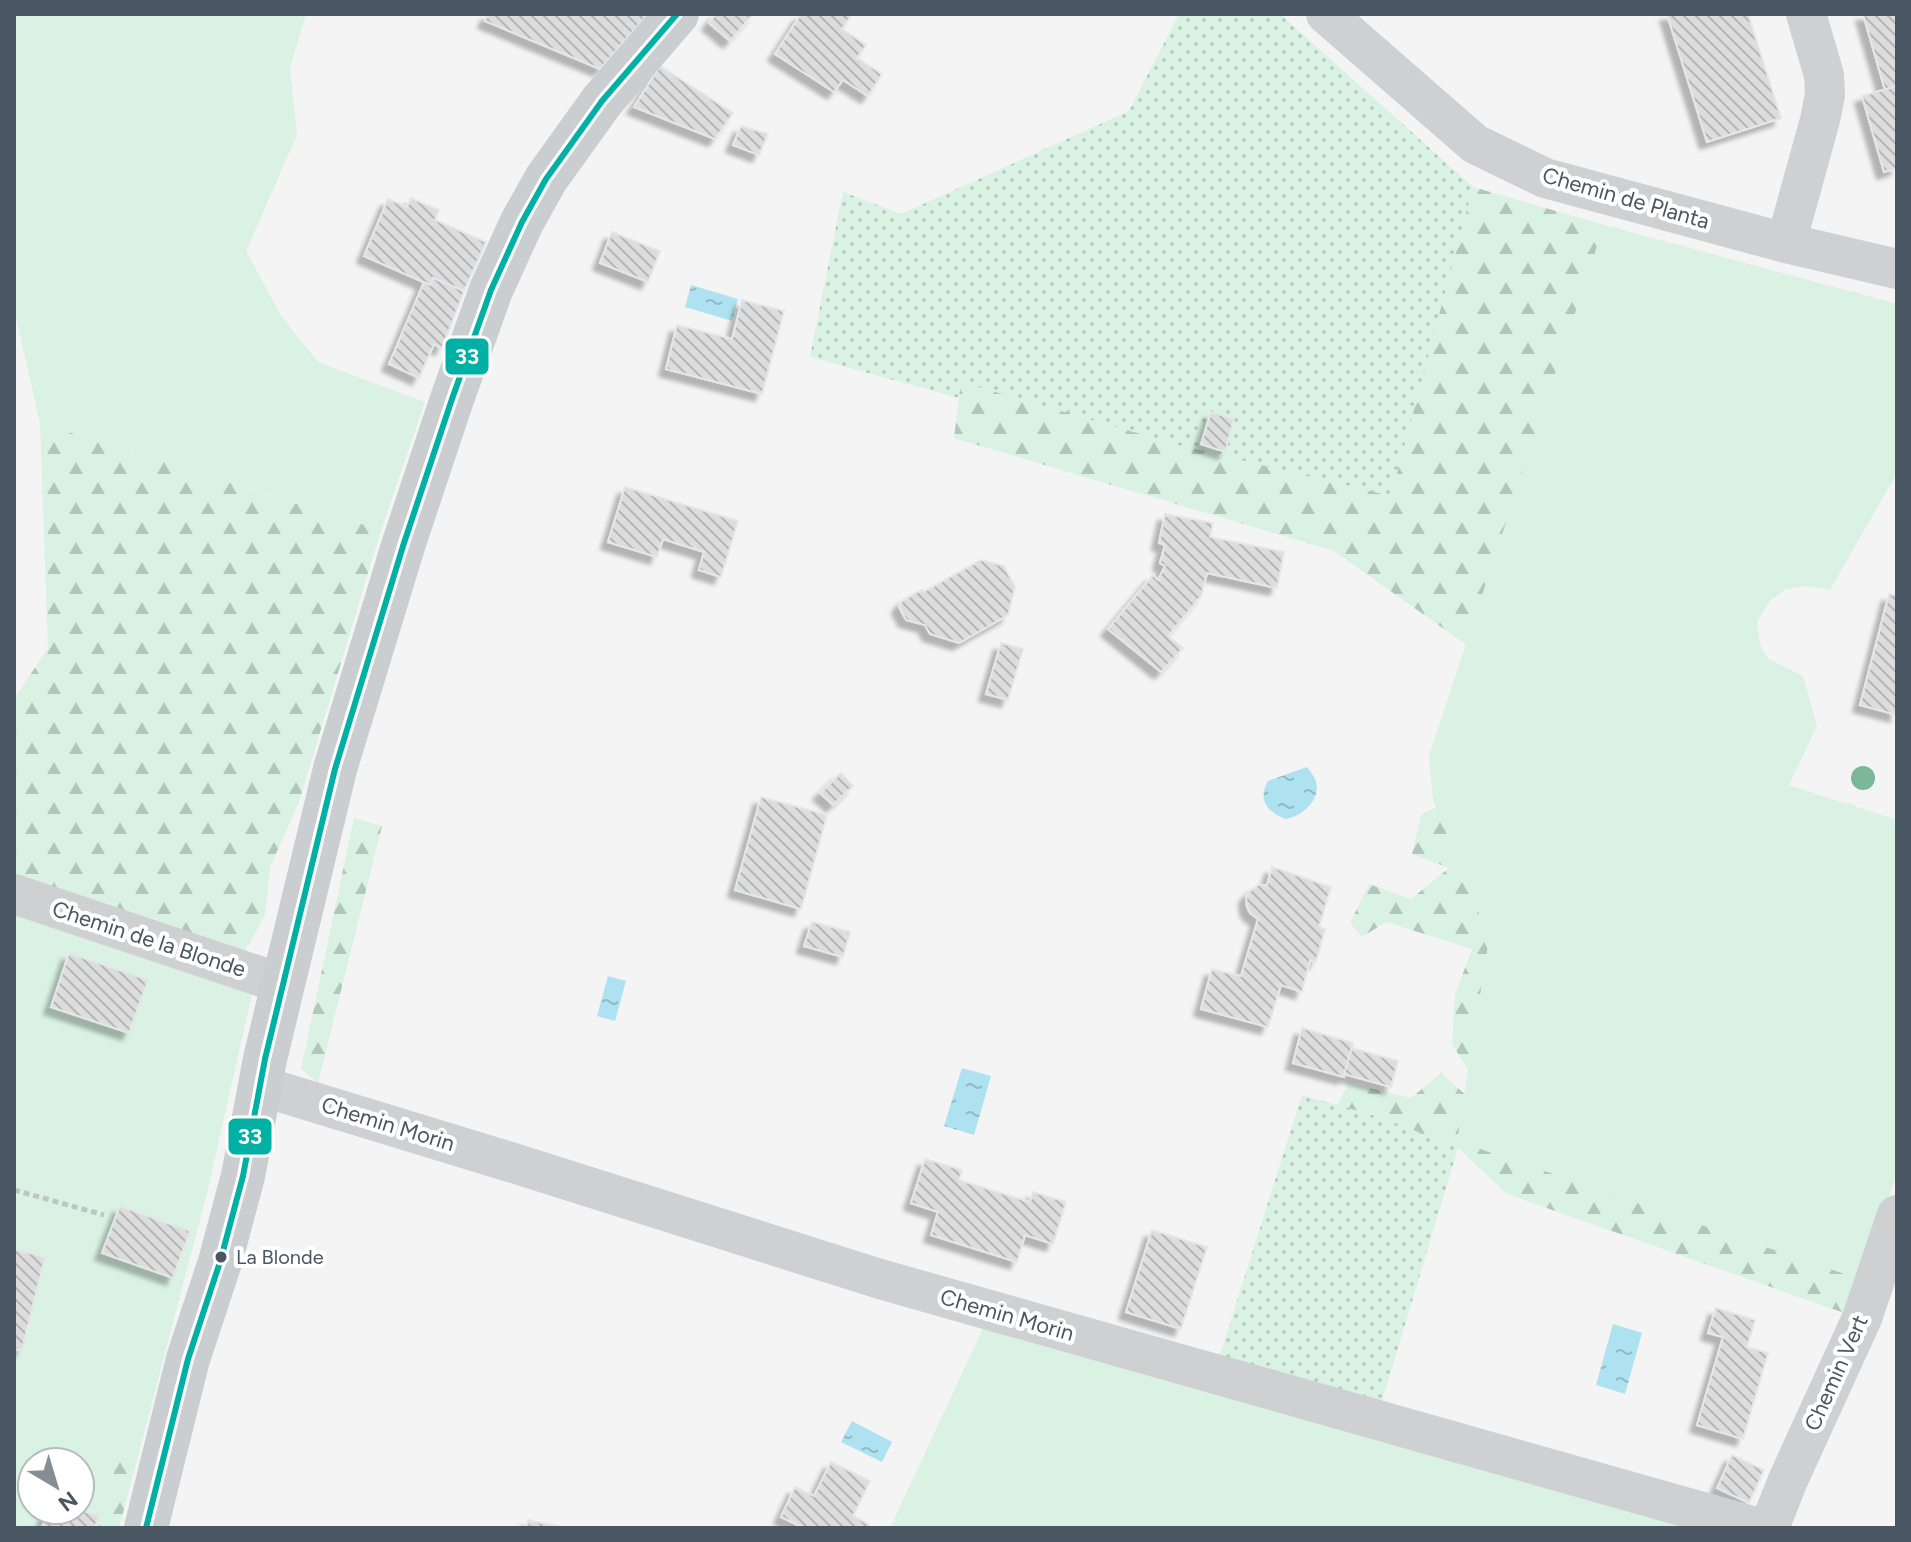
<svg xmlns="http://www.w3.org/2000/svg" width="1911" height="1542" font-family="Figtree,sans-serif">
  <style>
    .grass { fill: url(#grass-dots) }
    .forest { fill: url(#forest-firs) }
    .park { fill: #d9f2e3; fill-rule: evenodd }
    .water { fill: url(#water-ripples) }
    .building { fill: url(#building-back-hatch); stroke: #e5e6e7; stroke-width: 2; filter: url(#shadow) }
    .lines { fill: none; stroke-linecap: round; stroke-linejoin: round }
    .path { stroke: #bcc7c4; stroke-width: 5; stroke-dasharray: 6 4; stroke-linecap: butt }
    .minor { stroke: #ced0d2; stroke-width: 40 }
    .major { stroke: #caced1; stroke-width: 44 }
    .bus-1-casing { stroke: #fff; stroke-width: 12 }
    .bus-1 { stroke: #00b0a4; stroke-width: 6 }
    .tree { fill: #7ab899 }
    .bus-dot { fill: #4a5661; stroke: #fff; stroke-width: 3 }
    .labels { text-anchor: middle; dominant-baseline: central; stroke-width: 8; stroke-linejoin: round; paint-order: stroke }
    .bus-label { font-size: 20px; fill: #4a5661; stroke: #fff; text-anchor: start }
    .street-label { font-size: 22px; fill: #4a5661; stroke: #fff }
    .line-badge { stroke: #fff; stroke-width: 3 }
    .badge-label { font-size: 22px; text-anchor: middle; font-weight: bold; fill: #fff }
  </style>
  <defs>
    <pattern id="grass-dots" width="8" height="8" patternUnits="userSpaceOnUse" patternTransform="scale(2)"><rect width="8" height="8" fill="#d9f2e3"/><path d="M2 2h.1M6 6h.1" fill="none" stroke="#b2c7bb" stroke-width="1.8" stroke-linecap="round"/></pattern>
    <pattern id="forest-firs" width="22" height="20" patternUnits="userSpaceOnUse" patternTransform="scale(2)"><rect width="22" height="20" fill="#d9f2e3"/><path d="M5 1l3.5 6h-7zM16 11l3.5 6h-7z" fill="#b2c7bb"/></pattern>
    <pattern id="water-ripples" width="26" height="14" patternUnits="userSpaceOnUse" patternTransform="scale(2)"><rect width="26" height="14" fill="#aee2f0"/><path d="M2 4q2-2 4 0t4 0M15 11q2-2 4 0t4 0" fill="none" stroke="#90bac6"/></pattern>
    <pattern id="building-back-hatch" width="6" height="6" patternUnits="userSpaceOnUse" patternTransform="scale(2)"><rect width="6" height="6" fill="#ddddde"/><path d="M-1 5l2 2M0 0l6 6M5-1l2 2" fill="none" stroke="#b5b6b7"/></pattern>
    <filter id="shadow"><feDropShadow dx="-7" dy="7" stdDeviation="2" flood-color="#0004"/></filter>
  </defs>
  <rect width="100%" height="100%" fill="#f4f4f4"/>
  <!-- grass -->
  <g class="grass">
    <polygon points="1179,14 1280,14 1473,187 1387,516 810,357 843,192 901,214 1129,111"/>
    <polygon points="1302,1095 1383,1118 1458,1148 1380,1408 1218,1361"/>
  </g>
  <!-- forest -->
  <g class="forest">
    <polygon points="1473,187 1604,225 1897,304 1468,646 1334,551 954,438 961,382 1182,446 1391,496"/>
    <polygon points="40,423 381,530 299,802 270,867 265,915 243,955 14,879 14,699 48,648"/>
    <polygon points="1486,782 1852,804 1878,828 1897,1173 1847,1314 1507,1194 1458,1148 1383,1118 1337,1105 1349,1083 1411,1098 1441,1073 1485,1112 1492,1086 1467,1068 1452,1044 1455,995 1472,949 1386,922 1362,937 1350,923 1369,884 1411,899 1449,868 1412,854 1421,815"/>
    <polygon points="354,818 382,826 318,1083 301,1069"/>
    <polygon points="117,1461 136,1464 119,1528 98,1528"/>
  </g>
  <!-- park -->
  <g class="park">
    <polygon points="14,14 306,14 290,68 297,135 246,251 282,317 318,362 425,402 381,530 40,423 14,309"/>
    <polygon points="1604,225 1897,304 1897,473 1830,590 1805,586 1786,589 1771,600 1757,621 1760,645 1769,659 1803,676 1817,726 1789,785 1897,820 1897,1173 1859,1279 1457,1141 1489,938 1433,800 1429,756"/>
    <path d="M 14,913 L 252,994 L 208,1189 L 136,1464 L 117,1461 L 98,1528 L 14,1528 ZM 32,1462 L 80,1462 L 80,1510 L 32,1510 Z"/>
    <polygon points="987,1320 1703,1528 890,1528"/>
  </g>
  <!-- water -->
  <g class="water">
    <polygon points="691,285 738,299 732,321 685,307"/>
    <path d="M 1307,767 C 1310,771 1313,775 1315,779 C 1323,798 1303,816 1286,819 C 1268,813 1257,800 1268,781 Z"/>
    <polygon points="608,976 626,981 615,1021 597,1016"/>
    <polygon points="962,1068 991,1076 974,1135 944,1126"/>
    <polygon points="1613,1324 1642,1333 1625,1394 1596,1385"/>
    <polygon points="852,1421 892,1442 882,1462 841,1442"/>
  </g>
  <!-- building -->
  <g class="building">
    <polygon points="488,14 648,14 600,69 485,21"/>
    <polygon points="716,14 753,14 730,41 709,23"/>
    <polygon points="801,14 852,14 842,29 866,45 857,58 882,74 868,96 843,80 834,92 775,54"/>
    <polygon points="1667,14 1748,14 1781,118 1707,142"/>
    <polygon points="1863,14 1897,14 1897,86 1885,90"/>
    <polygon points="660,66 733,113 715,139 634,107"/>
    <polygon points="1897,86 1897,168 1884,172 1862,96"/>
    <polygon points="741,126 768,134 759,155 733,145"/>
    <polygon points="411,198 439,210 435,220 486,242 464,291 433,278 430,285 364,256 388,199 407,207"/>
    <polygon points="612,232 660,251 648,282 600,263"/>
    <polygon points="433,278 464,291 442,348 434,344 419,378 389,364 424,282 430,285"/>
    <polygon points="742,300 784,311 762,394 666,369 677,325 732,339"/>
    <polygon points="1211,412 1234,419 1225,452 1201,444"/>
    <polygon points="625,487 738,521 721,577 699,570 704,552 663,539 657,557 608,542"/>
    <polygon points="1165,514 1213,523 1210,537 1284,552 1277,588 1207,573 1201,596 1168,636 1183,648 1161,672 1108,629 1153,575 1158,580 1165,566 1160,563 1165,545 1159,543"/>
    <polygon points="981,560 1004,566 1015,587 1008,615 959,643 930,634 925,625 906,620 899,607 902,601 921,590 925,591"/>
    <polygon points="1889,594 1897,596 1897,715 1860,705"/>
    <polygon points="1001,643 1023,649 1008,700 986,694"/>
    <polygon points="841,773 853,786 833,805 820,793"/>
    <polygon points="761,797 827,815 801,909 735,890"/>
    <polygon points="1272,867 1331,887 1319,927 1325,929 1316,962 1310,960 1302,992 1281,985 1268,1027 1201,1009 1212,969 1241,976 1258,919 1250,913 1247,907 1246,897 1249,892 1258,885 1267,885"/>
    <polygon points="812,922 850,932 843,957 804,946"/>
    <polygon points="69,953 148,980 129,1033 51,1007"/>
    <polygon points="1302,1028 1353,1043 1344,1077 1293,1063"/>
    <polygon points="1352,1048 1398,1061 1391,1087 1344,1074"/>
    <polygon points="925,1159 962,1170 959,1180 1030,1202 1033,1192 1066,1202 1053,1244 1025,1235 1017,1262 931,1235 938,1212 911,1203"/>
    <polygon points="120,1206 190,1231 173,1278 102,1253"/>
    <polygon points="1152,1230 1207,1247 1181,1329 1126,1312"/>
    <polygon points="14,1249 45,1257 22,1350 14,1349"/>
    <polygon points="1716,1308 1755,1320 1747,1347 1768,1353 1743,1439 1697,1425 1723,1337 1708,1333"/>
    <polygon points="1732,1455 1764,1470 1749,1503 1717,1488"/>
    <polygon points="831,1462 870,1481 853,1516 869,1524 867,1528 804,1528 781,1517 795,1487 814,1496"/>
    <polygon points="80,1485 90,1488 83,1511 99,1515 95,1528 42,1528 47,1510 80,1510"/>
    <polygon points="528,1520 565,1528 527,1528"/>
  </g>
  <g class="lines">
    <!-- path -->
    <polyline class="path" points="14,1190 104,1215"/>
    <!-- minor -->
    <g class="minor">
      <polyline points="1326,14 1475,144 1545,178 1786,243 1897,269"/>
      <polyline points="1786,243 1820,120 1825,95 1824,75 1806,14"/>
      <polyline points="14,894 283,984"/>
      <polyline points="261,1086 510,1162 880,1279 1759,1528"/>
      <polyline points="1769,1528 1788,1480 1862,1318 1897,1215"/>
    </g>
    <!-- major -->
    <polyline class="major" points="146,1528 188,1359 220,1262 243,1176 265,1059 335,769 403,546 452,399 491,290 522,222 546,179 602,101 677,14"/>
    <!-- bus-1 casing -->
    <g class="bus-1-casing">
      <polyline id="bus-1" points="146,1528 188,1359 220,1262 243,1176 265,1059 335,769 403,546 452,399 491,290 522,222 546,179 602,101 677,14"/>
    </g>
    <!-- bus-1 -->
    <use href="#bus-1" class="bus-1"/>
  </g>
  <!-- trees -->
  <circle class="tree" cx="1863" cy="778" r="12"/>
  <!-- markers -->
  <circle class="bus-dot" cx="221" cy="1257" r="7"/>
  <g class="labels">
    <!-- bus labels -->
    <g class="bus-label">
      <text x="236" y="1257">La Blonde</text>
    </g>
    <!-- street labels -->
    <g class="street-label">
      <text transform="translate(1626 198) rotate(16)">Chemin de Planta</text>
      <text transform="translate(149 939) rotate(18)">Chemin de la Blonde</text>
      <text transform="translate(388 1124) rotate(17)">Chemin Morin</text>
      <text transform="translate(1007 1315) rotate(16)">Chemin Morin</text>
      <text transform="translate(1836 1373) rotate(-66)">Chemin Vert</text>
    </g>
  </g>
  <g class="line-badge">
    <rect x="444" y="337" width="46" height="39" rx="8" fill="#00b0a4"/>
    <rect x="227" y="1117" width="46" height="39" rx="8" fill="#00b0a4"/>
  </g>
  <g class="badge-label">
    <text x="467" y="364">33</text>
    <text x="250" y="1144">33</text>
  </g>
  <!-- border -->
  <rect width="1911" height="1542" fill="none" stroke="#4a5661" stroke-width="32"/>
  <!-- north arrow -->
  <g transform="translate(56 1486) rotate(142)"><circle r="38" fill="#ffffff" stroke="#b7bbc0" stroke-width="2"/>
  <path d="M0-6L14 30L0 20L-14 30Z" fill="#868d94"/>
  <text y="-12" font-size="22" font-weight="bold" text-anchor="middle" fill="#4a5661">N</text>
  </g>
</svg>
